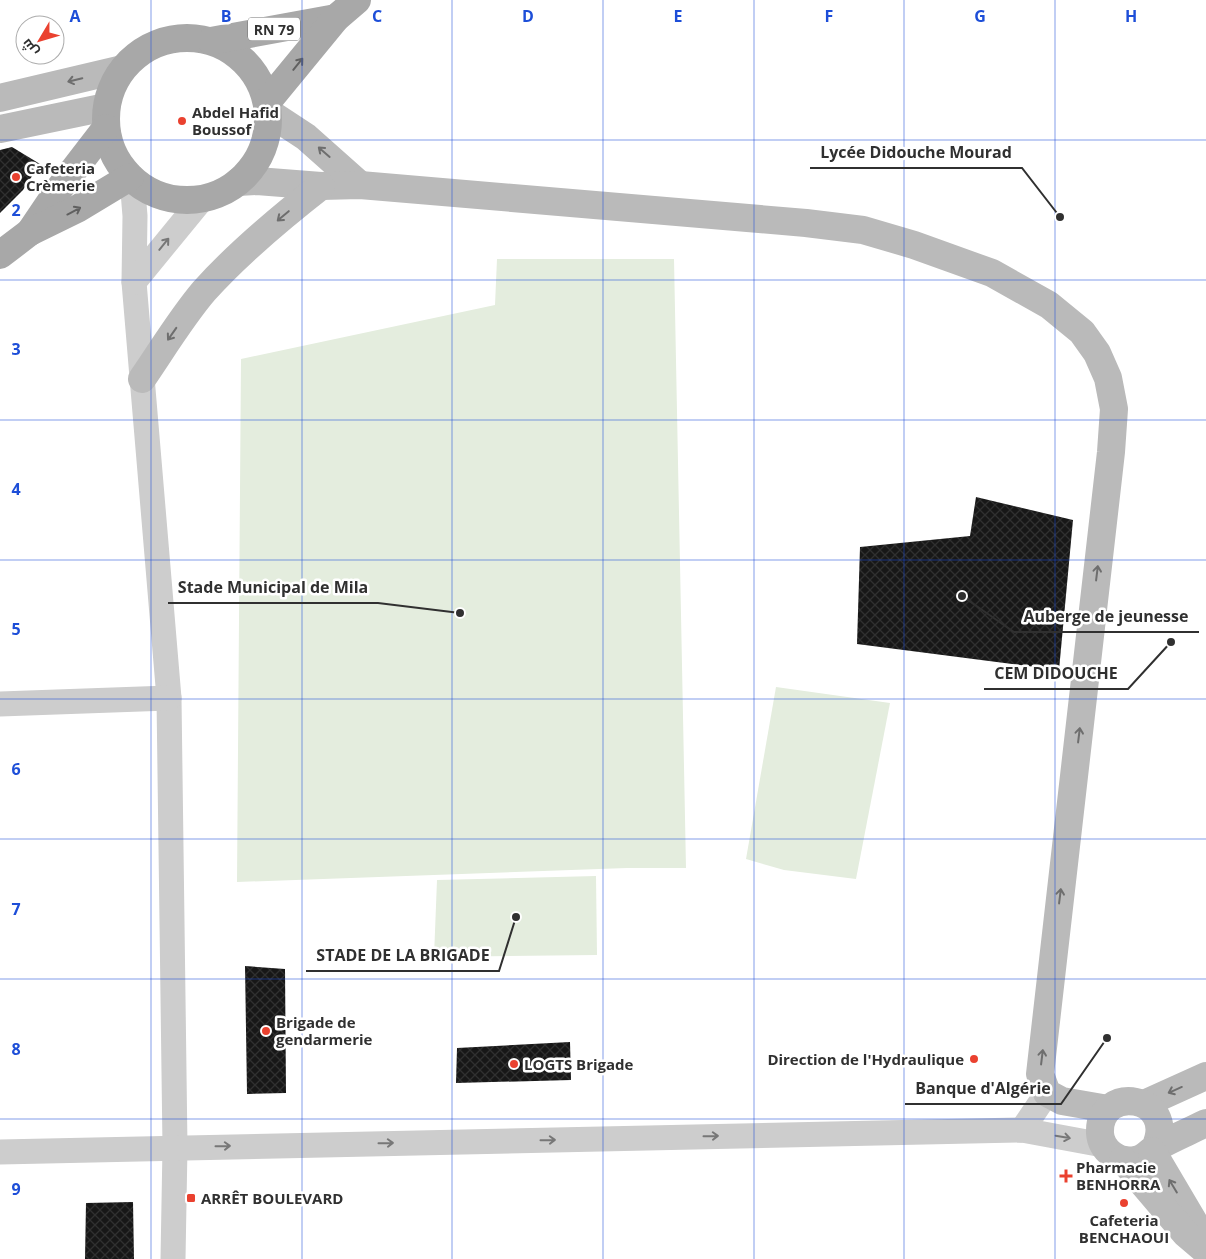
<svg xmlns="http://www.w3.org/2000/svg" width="1206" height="1259" font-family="'Open Sans',Cairo,sans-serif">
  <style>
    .garden { fill: #e4edde }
    .building { fill: url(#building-cross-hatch) }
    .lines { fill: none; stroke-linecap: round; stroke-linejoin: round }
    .minor { stroke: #cdcdcd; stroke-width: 25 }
    .secondary { stroke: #bababa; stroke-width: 28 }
    .primary { stroke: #a8a8a8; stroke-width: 28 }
    .oneway { stroke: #606060 }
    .oneway2 { stroke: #6e6e6e }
    .oneway3 { stroke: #777 }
    .grid { fill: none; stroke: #1d4ed8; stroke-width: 1; stroke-opacity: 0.55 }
    .poi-dot { fill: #ea412f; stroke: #fff; stroke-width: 2 }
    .labels { text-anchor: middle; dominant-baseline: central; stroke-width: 5; stroke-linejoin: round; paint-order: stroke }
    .shield { fill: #fff; stroke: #6e6e6e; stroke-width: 1 }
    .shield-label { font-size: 14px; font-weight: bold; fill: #303030 }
    .poi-label { font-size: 15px; font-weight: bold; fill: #303030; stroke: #fff; text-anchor: start }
    .grid-label { font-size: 16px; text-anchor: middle; font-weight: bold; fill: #1d4ed8; stroke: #fff; stroke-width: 5; stroke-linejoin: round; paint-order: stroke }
    .leader { fill: none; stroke: #303030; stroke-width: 2 }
    .callout-dot { fill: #303030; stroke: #fff; stroke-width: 2 }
    .callout-label { font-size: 16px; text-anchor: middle; font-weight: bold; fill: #303030; stroke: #fff; stroke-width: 5; stroke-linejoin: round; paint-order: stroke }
  </style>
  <defs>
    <pattern id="building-cross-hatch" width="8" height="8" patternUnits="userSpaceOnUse" patternTransform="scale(1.25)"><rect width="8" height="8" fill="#171717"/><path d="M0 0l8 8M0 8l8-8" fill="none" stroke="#303030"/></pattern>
  </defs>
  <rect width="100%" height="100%" fill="#fff"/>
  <!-- garden -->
  <g class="garden">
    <polygon points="497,259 674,259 686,868 627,868 237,882 241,359 495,305"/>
    <polygon points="776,687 890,703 856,879 784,870 746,859"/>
    <polygon points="596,876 597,955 434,957 437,880"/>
  </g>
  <!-- building -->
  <g class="building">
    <polygon points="12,147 40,164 23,190 0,213 0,150"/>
    <polygon points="976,497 1073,520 1059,670 857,644 860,547 970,536"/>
    <polygon points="245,966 285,969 286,1093 247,1094"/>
    <polygon points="570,1042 571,1080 456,1083 457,1048"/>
    <polygon points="133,1202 134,1259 85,1259 86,1203"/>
  </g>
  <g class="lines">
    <!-- minor -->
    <g class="minor">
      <polyline points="132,179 135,216 134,282 169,698 175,1147 173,1259"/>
      <polyline points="134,282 202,199"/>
      <polyline points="0,704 169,698"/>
      <polyline points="1022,1130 1047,1093"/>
      <polyline points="0,1152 1022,1130 1103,1145"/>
    </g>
    <!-- secondary -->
    <g class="secondary">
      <polyline points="0,98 122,69"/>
      <polyline points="268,112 306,137 360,185"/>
      <polyline points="0,129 106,107"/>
      <polyline points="238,182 257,181 321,186 360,185 806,223 863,230 914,245 992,273 1049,305 1082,332 1097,353 1108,378 1114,409 1111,452 1040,1074 1047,1093 1062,1101 1108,1109"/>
      <path d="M 142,379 C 162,350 181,318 204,291 C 239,252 280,218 321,186"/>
      <polyline points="1144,1104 1206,1076"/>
      <path d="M 1155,1148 C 1179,1095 1098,1083 1100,1133 C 1101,1150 1118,1163 1135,1160 C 1145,1159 1149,1151 1157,1147 C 1173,1138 1190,1131 1206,1123"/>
      <polyline points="1152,1151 1198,1229"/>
      <polyline points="1123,1160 1185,1233 1206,1251"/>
    </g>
    <!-- primary -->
    <g class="primary">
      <circle cx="187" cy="119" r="81"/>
      <polyline points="211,41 336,18"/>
      <polyline points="267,102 336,18 357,0"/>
      <polyline points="30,232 59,189 106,128"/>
      <polyline points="0,255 30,232 77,209 130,177"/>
    </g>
  </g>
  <!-- one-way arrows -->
  <defs><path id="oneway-shaft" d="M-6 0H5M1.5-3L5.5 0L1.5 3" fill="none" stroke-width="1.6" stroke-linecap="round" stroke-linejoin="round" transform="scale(1.25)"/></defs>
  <g class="oneway">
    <use href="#oneway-shaft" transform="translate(298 64) rotate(-51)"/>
    <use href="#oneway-shaft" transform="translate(74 211) rotate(-28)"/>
  </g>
  <g class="oneway2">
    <use href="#oneway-shaft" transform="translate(75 80) rotate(167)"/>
    <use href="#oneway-shaft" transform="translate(324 152) rotate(-139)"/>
    <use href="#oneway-shaft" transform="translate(283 216) rotate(140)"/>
    <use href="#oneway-shaft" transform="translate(172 334) rotate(125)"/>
    <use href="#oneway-shaft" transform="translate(1097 573) rotate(-83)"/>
    <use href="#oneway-shaft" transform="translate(1079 735) rotate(-83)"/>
    <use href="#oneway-shaft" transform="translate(1060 896) rotate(-83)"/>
    <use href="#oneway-shaft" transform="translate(1042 1057) rotate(-83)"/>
    <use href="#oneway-shaft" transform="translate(1175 1090) rotate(156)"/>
    <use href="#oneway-shaft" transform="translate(1173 1186) rotate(-121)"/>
  </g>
  <g class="oneway3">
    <use href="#oneway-shaft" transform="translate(164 244) rotate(-51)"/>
    <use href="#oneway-shaft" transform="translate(711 1136) rotate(-1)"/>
    <use href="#oneway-shaft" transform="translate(1063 1137) rotate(10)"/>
    <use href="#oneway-shaft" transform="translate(548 1140) rotate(-1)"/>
    <use href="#oneway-shaft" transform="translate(386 1143) rotate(-1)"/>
    <use href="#oneway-shaft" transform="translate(223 1146) rotate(-1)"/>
  </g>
  <!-- grid -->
  <path class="grid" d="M 151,0 L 151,1259M 302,0 L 302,1259M 452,0 L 452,1259M 603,0 L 603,1259M 754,0 L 754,1259M 904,0 L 904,1259M 1055,0 L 1055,1259M 0,140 L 1206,140M 0,280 L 1206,280M 0,420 L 1206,420M 0,560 L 1206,560M 0,699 L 1206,699M 0,839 L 1206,839M 0,979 L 1206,979M 0,1119 L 1206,1119"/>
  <!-- markers -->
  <g class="poi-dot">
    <circle cx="182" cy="121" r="5"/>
    <circle cx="16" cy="177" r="5"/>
    <circle cx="266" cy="1031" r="5"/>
    <circle cx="974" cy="1059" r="5"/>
    <circle cx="514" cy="1064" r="5"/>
    <path d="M1063.5 1168.5h5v5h5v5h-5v5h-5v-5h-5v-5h5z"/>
    <rect x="186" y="1193" width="10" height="10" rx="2.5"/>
    <circle cx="1124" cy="1203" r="5"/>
  </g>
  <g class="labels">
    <!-- shield labels -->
    <rect class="shield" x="248" y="17.5" width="52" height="23" rx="4"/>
    <g class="shield-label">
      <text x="274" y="29">RN 79</text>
    </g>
    <!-- poi labels -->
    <g class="poi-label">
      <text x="192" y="112">Abdel Hafid<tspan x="192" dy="17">Boussof</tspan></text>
      <text x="26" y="168">Cafeteria<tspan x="26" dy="17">Crèmerie</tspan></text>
      <text x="276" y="1022">Brigade de<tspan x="276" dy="17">gendarmerie</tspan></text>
      <text x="964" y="1059" text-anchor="end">Direction de l'Hydraulique</text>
      <text x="524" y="1064">LOGTS Brigade</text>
      <text x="1076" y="1167">Pharmacie<tspan x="1076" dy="17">BENHORRA</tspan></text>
      <text x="201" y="1198">ARRÊT BOULEVARD</text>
      <text x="1124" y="1220" text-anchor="middle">Cafeteria<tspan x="1124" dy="17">BENCHAOUI</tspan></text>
    </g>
  </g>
  <g class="grid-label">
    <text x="75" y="22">A</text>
    <text x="226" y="22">B</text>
    <text x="377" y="22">C</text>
    <text x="528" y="22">D</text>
    <text x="678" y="22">E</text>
    <text x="829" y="22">F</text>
    <text x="980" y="22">G</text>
    <text x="1131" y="22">H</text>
    <text x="16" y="216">2</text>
    <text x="16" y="355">3</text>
    <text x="16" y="495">4</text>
    <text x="16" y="635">5</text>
    <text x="16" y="775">6</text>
    <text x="16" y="915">7</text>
    <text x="16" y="1055">8</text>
    <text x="16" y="1195">9</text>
  </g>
  <!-- callouts -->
  <path class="leader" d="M1060 217L1022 168H810M460 613L378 603H168M962 596L1014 632H1199M1171 642L1128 689H984M516 917L499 971H306M1107 1038L1061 1104H905"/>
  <g class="callout-dot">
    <circle cx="1060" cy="217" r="5"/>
    <circle cx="460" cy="613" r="5"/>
    <circle cx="962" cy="596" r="5"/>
    <circle cx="1171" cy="642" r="5"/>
    <circle cx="516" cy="917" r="5"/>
    <circle cx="1107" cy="1038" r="5"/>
  </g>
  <g class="callout-label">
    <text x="916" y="158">Lycée Didouche Mourad</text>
    <text x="273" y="593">Stade Municipal de Mila</text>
    <text x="1106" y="622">Auberge de jeunesse</text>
    <text x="1056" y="679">CEM DIDOUCHE</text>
    <text x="403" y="961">STADE DE LA BRIGADE</text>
    <text x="983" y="1094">Banque d'Algérie</text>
  </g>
  <!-- north arrow -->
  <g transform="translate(40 40) rotate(232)"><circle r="24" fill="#ffffff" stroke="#acacac"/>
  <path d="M0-4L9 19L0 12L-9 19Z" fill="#ea412f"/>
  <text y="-8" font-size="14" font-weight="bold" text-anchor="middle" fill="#303030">ش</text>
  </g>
</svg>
